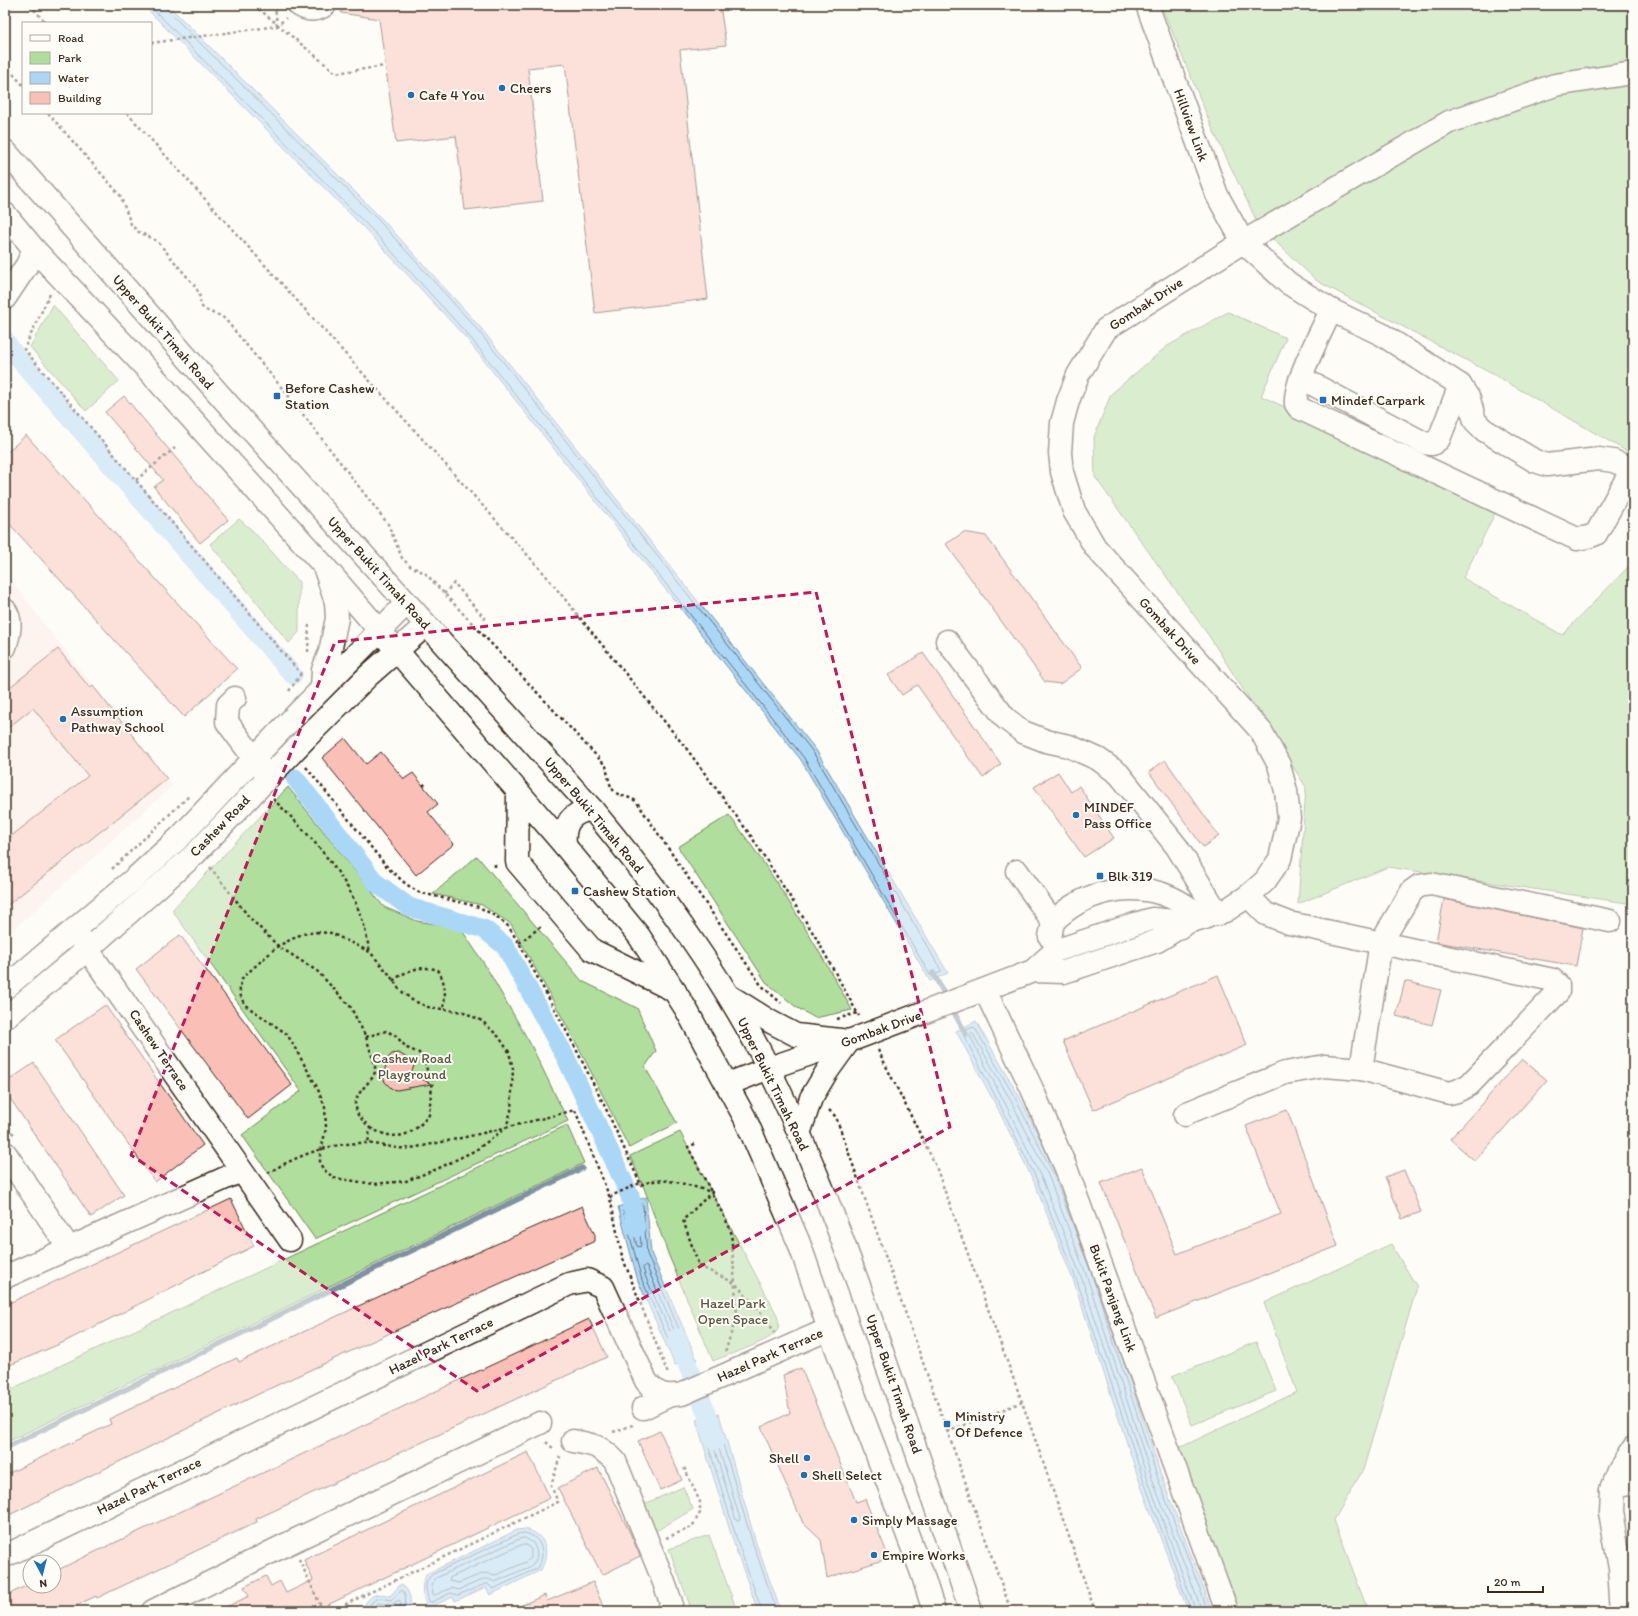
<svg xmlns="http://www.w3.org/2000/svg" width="1638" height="1616" font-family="Itim,sans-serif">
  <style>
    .built { fill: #fceae4 }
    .green { fill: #afde9d; stroke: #75845e }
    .water { fill: #abd7f7; stroke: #7e92a0 }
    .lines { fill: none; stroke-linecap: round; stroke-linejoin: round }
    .shore { stroke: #686f75; stroke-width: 1 }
    .stream { stroke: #7e92a0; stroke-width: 5.5 }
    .canal { stroke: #abd7f7; stroke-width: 19 }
    .building { fill: #fabfb6; stroke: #3b2a1e }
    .minor-casing { stroke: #3b2a1e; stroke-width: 25 }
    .highway-casing { stroke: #3b2a1e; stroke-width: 25 }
    .path { stroke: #3b2a1e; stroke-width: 2.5; stroke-dasharray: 3 3; stroke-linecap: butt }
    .minor { stroke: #fdfcf7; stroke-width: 22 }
    .highway { stroke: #fdfcf7; stroke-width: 22 }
    .marked { fill: none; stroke: #c2185b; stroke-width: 3; stroke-dasharray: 8 5; stroke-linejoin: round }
    .poi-dot { fill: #1f6fb2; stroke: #fdfcf7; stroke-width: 1.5 }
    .labels { text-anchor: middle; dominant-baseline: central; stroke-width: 4; stroke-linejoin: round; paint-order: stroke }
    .poi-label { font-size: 14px; fill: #3b2a1e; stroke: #fdfcf7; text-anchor: start }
    .street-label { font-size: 14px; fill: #3b2a1e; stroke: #fdfcf7 }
    .park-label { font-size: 14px; fill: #58573e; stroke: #fdfcf7 }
  </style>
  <rect width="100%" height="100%" fill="#fdfcf7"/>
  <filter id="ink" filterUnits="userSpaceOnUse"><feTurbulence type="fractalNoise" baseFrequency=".025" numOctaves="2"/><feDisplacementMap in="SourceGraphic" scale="8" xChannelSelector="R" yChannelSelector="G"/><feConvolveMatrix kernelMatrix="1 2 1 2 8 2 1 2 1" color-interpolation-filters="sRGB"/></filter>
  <g filter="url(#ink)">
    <!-- built -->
    <polygon class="built" points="5,572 43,623 173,785 5,937"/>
    <!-- green -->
    <g class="green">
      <polygon points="1161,5 1633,5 1633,455 1498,377 1317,281 1259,226 1214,132"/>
      <polygon points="53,305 119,381 86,411 30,347"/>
      <polygon points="1228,312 1286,338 1261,396 1498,507 1463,578 1562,635 1633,562 1633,904 1388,867 1298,904 1306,787 1209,636 1095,477 1094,437 1111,394 1166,347"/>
      <polygon points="239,519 253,531 299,582 299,632 289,643 210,544"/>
      <polygon points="288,787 384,907 417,921 453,927 463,932 485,965 531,1045 568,1121 315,1239 242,1135 301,1091 172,910"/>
      <path d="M 729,815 C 776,876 815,943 852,1010 L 815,1018 L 796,1007 L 766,982 L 678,847 Z"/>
      <polygon points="477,856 582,981 637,1008 656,1051 645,1067 677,1123 629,1148 581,1052 511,924 482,905 433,894"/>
      <polygon points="567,1125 584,1163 5,1443 5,1392"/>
      <path d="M 680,1132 L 777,1315 C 778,1321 781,1327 776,1332 C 768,1342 727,1355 713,1361 L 669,1256 L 644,1188 L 630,1156 Z"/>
      <polygon points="1391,1244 1417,1287 1363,1470 1334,1520 1368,1611 1238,1611 1179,1448 1297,1392 1264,1303"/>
      <polygon points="1256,1342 1276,1391 1192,1425 1172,1376"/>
      <polygon points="683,1487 693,1509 653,1533 642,1505"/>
      <polygon points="709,1535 737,1611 692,1611 669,1549"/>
    </g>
    <!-- water -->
    <g class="water">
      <polygon points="143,5 168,5 383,220 480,327 816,750 948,973 930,981 801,760 466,338 370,234"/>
      <polygon points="976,1021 1019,1096 1056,1171 1095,1274 1162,1478 1212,1611 1188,1611 1141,1486 1074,1282 1034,1182 998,1109 956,1031"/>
      <polygon points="646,1197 651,1253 697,1360 675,1365 638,1281 618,1207"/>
      <polygon points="719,1414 756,1543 781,1611 758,1611 735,1547 696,1420"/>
      <path d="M 525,1529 C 547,1535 550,1552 541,1570 L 490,1595 L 486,1587 L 455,1601 L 453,1597 L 427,1608 C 423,1595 419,1587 427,1574 L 517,1530 Z"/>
      <path d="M 401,1584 C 410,1590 413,1601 408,1611 L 362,1611 C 367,1597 375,1591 390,1596 Z"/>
    </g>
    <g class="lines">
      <!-- shore -->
      <g class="shore">
        <polyline points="149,5 373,231 469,336 804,758 930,975 932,976 941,972 941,970 813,752 477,329 380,222 167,10 166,5"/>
        <polygon points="640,1203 643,1205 647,1254 690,1355 689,1358 679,1360 677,1359 642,1280 623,1211"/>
        <polygon points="636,1210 638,1212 641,1245 640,1247 637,1246 629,1214"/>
        <polygon points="645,1266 647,1267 674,1330 673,1332 670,1331 646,1278 643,1268"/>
        <polygon points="712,1425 740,1519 739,1521 736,1520 708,1428 709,1426"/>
        <path d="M 525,1533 C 542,1537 546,1553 538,1568 L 493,1589 L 488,1584 L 485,1584 L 458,1595 L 451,1593 L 432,1602 L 429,1601 C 426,1591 423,1581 433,1574 L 518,1534 Z"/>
        <path d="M 525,1538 L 533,1543 C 538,1552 539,1561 529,1567 L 495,1582 L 488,1579 L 484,1579 L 459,1590 L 451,1588 L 435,1595 L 433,1594 L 431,1585 L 436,1578 L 519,1539 Z"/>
        <polygon points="521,1545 527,1545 531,1550 531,1558 526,1562 496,1575 484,1573 459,1583 449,1581 450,1578"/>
        <path d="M 366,1611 L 373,1601 L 377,1599 L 381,1598 L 391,1600 L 402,1590 C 408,1596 405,1604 404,1611"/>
        <polyline points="371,1611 378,1603 391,1605 399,1600 401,1602 399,1611"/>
        <polyline points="762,1611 739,1546 702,1425 703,1422 714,1419 716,1421 753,1544 777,1611"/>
        <polyline points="1191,1611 1145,1484 1077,1281 1037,1180 1001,1107 963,1034 964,1031 973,1027 975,1028 1015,1098 1053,1173 1092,1275 1158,1479 1208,1611"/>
        <polyline points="1196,1611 1149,1483 1082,1279 1042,1179 1006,1105 970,1036 971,1033 973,1034 1011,1101 1048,1175 1087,1277 1153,1481 1202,1611"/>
      </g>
      <!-- stream -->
      <g class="stream">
        <polyline points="933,973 947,999"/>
        <polyline points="951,1007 966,1034"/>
        <polyline points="5,1448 582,1168"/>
      </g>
      <!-- canal -->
      <g class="canal">
        <polyline points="5,340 13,352 293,675"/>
        <polyline points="295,778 376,883 409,907 484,929 505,946 566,1058 611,1154 630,1196 636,1228"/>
        <polyline points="677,1338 708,1417 715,1441"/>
      </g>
    </g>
    <!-- building -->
    <g class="building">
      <polygon points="342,5 720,5 726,45 680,50 708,299 595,313 565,64 528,68 543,201 465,210 456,136 396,143 379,19 341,13"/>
      <polygon points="124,396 228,520 200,543 154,487 163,480 105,412"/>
      <polygon points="26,435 237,669 184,717 5,519 5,454"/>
      <polygon points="964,532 986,536 1082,668 1060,684 1045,682 946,544"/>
      <polygon points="58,649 90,688 93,686 167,779 5,907 5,841 88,776 33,708 5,730 5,691"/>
      <polygon points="923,653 1001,764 983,778 917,685 902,695 888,675"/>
      <polygon points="345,738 366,764 381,752 404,779 413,773 438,804 428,812 454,844 416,875 322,758"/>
      <polygon points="1165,760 1219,836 1203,847 1149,772"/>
      <polygon points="1058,772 1071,792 1079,786 1114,838 1084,857 1034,787"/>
      <polygon points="1444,899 1583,928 1576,966 1436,942"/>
      <polygon points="180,935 292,1085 248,1119 136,969"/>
      <polygon points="1218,975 1247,1045 1093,1110 1063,1041"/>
      <polygon points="1405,981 1441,990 1432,1025 1396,1016"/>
      <polygon points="105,1005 203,1145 155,1182 55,1040"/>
      <polygon points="399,1053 411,1061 414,1066 411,1073 431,1084 397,1090 392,1089 385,1082 383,1076 388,1058 392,1054"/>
      <polygon points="1522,1059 1547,1080 1475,1161 1450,1139"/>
      <polygon points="34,1063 124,1195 91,1217 5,1091 5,1083"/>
      <polygon points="1287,1110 1338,1246 1156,1318 1101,1183 1142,1167 1177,1254 1281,1214 1246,1126"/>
      <polygon points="1404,1170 1421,1212 1402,1219 1385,1177"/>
      <polygon points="231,1199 254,1246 62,1343 5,1367 5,1305"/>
      <polygon points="582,1206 595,1235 595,1241 412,1323 271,1388 5,1517 5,1475 111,1424 109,1419 237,1358 239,1362 395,1289"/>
      <polygon points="589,1319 607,1357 256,1519 257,1522 97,1598 96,1596 65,1611 5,1611 5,1596 30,1584 30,1586 54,1586 54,1572 78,1560"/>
      <polygon points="801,1368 856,1502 865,1499 889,1558 827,1578 821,1540 803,1523 761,1427 790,1413 783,1375"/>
      <polygon points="660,1431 682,1480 660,1490 638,1441"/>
      <polygon points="528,1452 550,1498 315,1611 218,1611 249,1596 244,1587 266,1576 271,1586 280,1581 286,1593 313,1580 304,1560"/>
      <polygon points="598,1468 631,1535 640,1556 602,1575 558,1488"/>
      <polygon points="593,1582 605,1611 508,1611 545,1595 547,1601"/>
    </g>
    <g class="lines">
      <!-- minor casing -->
      <g class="minor-casing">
        <g id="minor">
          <path d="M 299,5 C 308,11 317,11 325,5"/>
          <polyline points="1147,5 1217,195 1243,242 1288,283 1331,310 1381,334 1460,385 1469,399 1475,421 1484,430 1535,461 1547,465 1599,459 1613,461 1633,469"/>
          <polyline points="5,298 27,265 34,249"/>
          <path d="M 1331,310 C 1322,331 1293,383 1296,404 L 1299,408 L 1577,539 L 1588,537 L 1596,534 L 1632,469"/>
          <polyline points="1301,378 1424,443 1432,444 1439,439 1460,385"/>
          <path d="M 5,610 C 13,621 9,635 5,647"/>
          <polyline points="947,641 1005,718 1023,732 1046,741 1069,746 1098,759 1119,774 1177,847 1218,914"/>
          <polyline points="322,688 323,670 330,652 337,618 336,602 324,566"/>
          <polyline points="235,698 228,705 227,722 262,769"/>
          <polyline points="518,792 517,862 592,950 675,991"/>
          <polyline points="1017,871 1053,922 1050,937"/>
          <path d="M 1053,922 C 1082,892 1131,880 1170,897 C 1182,902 1193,911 1205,918"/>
          <polyline points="79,937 290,1240"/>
          <polyline points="1033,971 1055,951 1135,924 1152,919 1188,922"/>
          <polyline points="5,988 134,879 180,837 279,732 407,603"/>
          <polyline points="985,990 1032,1089 1066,1168 1227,1611"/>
          <polyline points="5,1018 88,949 195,854 305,739 369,675 426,625"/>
          <polyline points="1361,1069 1381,942 1412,891 1419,886 1431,884 1610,921"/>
          <polyline points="728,1084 769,1068 849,1041 1033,971 1064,972 1157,941 1188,922 1225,911 1248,896 1265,881 1280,859 1289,818 1286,791 1279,765 1261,731 1095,547 1074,511 1062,472 1060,453 1062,423 1068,401 1078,375 1106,329 1243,242 1449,122 1555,85 1633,73"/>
          <polyline points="1185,1115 1187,1113 1285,1073 1325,1066 1361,1069 1449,1093 1457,1091 1469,1085 1558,992 1558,985 1553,980 1289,923 1266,914 1248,896"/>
          <polyline points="5,1153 69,1248"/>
          <polyline points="5,1277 241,1171"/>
          <polyline points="643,1408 668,1396"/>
          <path d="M 573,1441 C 594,1445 599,1445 615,1461 L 662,1577 L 671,1602 L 669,1611"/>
          <polyline points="1611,1489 1633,1485"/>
          <path d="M 5,1556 L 569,1284 L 587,1280 L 603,1287 L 646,1381 C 657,1395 665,1397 682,1394 L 829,1329"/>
          <polyline points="153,1611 285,1545 540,1423"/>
          <polyline points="1623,1611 1620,1570 1610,1512 1611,1489 1619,1468 1633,1447"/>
        </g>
      </g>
      <!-- highway casing -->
      <g class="highway-casing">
        <g id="highway">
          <path d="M 5,151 L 226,402 L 592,809 C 659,890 722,975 769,1069 C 816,1163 851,1261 885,1360 C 914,1444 943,1527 971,1611"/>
          <polyline points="5,214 34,249 147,369 324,566 565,846 639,936 686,1009 745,1118 799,1243 829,1329 921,1570 934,1611"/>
          <path d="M 565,846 C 563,824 570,813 592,809"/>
          <polyline points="731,997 771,1022 796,1035 849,1041 826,1073 811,1098 799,1134"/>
        </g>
      </g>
      <!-- path -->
      <g class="path">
        <polyline points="30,5 46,23"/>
        <polyline points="254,5 336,73 385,66"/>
        <polyline points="275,5 277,25"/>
        <polyline points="151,43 277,26 286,18"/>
        <polyline points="5,65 23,85"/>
        <path d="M 48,113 L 120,195 L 131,224 L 137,231 L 157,241 L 194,285 L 199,293 L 201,306 C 210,315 217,312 225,319 L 291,399 L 388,524 L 402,558 L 410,566 L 425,573 L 606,766 C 608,775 609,790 618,794 C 624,797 630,797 636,801 L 761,985 L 781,1003"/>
        <polyline points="127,113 542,571 686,748 751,836 815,936 859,1016"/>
        <polyline points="50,294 24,349 301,674"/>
        <polyline points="136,480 175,448"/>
        <polyline points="444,594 454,583 486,620"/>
        <polyline points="308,652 309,623"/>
        <polyline points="289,691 301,674"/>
        <polyline points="306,767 388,868 406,884 418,892 479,907 497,917 508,926 519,943 576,1049 606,1109 640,1183"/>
        <polyline points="423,786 426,783"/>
        <path d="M 273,799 C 307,832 347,874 362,919 C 366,930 367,941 370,952"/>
        <polyline points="210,867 249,917 278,946 317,971 350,1006 366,1037 375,1065 375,1072 373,1077 365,1086 358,1095 355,1104 358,1115 370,1128 368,1144"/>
        <polyline points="495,867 495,861"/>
        <polyline points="112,869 190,795"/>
        <path d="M 317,932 L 331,933 L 370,952 L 389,974 L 399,989 L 412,1000 L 428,1007 L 464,1012 L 482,1021 L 499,1037 L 509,1052 L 513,1069 L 511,1111 L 506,1128 L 476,1150 L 437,1169 L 406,1181 L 374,1184 L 334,1178 L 323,1169 L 320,1163 L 320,1156 L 326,1128 L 325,1107 L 317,1087 L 287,1034 L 245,1005 C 239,995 238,988 243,977 L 278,946 L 302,934 Z"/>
        <polyline points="519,943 543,925"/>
        <path d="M 393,981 C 406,970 421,965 438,970 C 446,983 446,995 443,1009"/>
        <polyline points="837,1019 857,1013"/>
        <path d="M 366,1037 L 386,1031 L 395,1035 L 407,1048 L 419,1053 L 424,1059 L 427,1070 L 433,1080 L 431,1094 L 429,1115 C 411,1137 397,1142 370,1128"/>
        <polyline points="878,1050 935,1164 1022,1402 1095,1611"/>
        <polyline points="829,1110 836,1117 1011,1611"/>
        <polyline points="5,1122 14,1135"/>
        <polyline points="695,1144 688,1147 731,1230 737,1314 725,1353"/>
        <path d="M 268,1173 C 296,1156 332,1142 366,1143 C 380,1144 397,1150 411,1148 C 467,1138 521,1124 575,1110 L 610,1198 L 622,1256 L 668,1374"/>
        <path d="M 610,1198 L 613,1195 L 640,1183 L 641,1185 C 663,1174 689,1186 712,1192 L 683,1220 L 699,1266 L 735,1283 L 770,1324 L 774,1333"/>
        <polyline points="613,1432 633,1425"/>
        <polyline points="947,1432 1022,1402"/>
        <polyline points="546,1442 554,1449"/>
        <polyline points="666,1538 692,1527 700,1513 700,1502 683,1465"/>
        <polyline points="299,1559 323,1611"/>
        <polyline points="346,1611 346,1604 558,1502 551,1486 560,1456"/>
      </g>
      <!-- minor -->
      <use href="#minor" class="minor"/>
      <!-- highway -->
      <use href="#highway" class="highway"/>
    </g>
  </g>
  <!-- marked area -->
  <path d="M0 0H1638V1616H0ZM 816,592 L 950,1127 L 477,1391 L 131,1155 L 335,642 Z" fill="#fdfcf7" fill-opacity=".55" fill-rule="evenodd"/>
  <path class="marked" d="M 816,592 L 950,1127 L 477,1391 L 131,1155 L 335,642 Z"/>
  <!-- markers -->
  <g class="poi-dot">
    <circle cx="502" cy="88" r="4"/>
    <circle cx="411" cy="95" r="4"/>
    <rect x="273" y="392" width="8" height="8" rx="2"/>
    <rect x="1319" y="396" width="8" height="8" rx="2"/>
    <circle cx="63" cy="719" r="4"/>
    <circle cx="1076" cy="815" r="4"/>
    <rect x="1096" y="872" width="8" height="8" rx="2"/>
    <rect x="571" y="887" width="8" height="8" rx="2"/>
    <rect x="943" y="1420" width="8" height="8" rx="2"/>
    <circle cx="807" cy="1458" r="4"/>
    <circle cx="804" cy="1475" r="4"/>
    <circle cx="854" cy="1520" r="4"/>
    <circle cx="874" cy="1555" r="4"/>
  </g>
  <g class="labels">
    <!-- poi labels -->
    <g class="poi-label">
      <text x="510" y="88">Cheers</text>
      <text x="419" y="95">Cafe 4 You</text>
      <text x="285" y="388">Before Cashew<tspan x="285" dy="16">Station</tspan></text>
      <text x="1331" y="400">Mindef Carpark</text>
      <text x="71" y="711">Assumption<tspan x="71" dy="16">Pathway School</tspan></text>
      <text x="1084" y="807">MINDEF<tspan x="1084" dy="16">Pass Office</tspan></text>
      <text x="1108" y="876">Blk 319</text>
      <text x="583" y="891">Cashew Station</text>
      <text x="955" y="1416">Ministry<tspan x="955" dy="16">Of Defence</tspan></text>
      <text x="799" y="1458" text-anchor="end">Shell</text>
      <text x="812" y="1475">Shell Select</text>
      <text x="862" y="1520">Simply Massage</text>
      <text x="882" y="1555">Empire Works</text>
    </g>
    <!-- street labels -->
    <g class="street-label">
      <text transform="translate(1191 125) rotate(70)">Hillview Link</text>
      <text transform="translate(1146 304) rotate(-33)">Gombak Drive</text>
      <text transform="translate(163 332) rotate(49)">Upper Bukit Timah Road</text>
      <text transform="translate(379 573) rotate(48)">Upper Bukit Timah Road</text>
      <text transform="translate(1170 631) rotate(48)">Gombak Drive</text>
      <text transform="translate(594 815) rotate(50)">Upper Bukit Timah Road</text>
      <text transform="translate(220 826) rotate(-46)">Cashew Road</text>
      <text transform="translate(881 1029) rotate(-20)">Gombak Drive</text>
      <text transform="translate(159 1050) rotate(56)">Cashew Terrace</text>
      <text transform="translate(773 1084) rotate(64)">Upper Bukit Timah Road</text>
      <text transform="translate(1113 1298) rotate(70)">Bukit Panjang Link</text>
      <text transform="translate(441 1346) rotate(-26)">Hazel Park Terrace</text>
      <text transform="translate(770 1355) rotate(-24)">Hazel Park Terrace</text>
      <text transform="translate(894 1384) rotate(71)">Upper Bukit Timah Road</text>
      <text transform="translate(149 1486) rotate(-26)">Hazel Park Terrace</text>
    </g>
    <!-- park labels -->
    <g class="park-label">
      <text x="412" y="1058">Cashew Road<tspan x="412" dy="16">Playground</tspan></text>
      <text x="733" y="1303">Hazel Park<tspan x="733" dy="16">Open Space</tspan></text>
    </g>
  </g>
  <!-- margin -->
  <rect width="1638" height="1616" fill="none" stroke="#fdfcf7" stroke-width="20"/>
  <rect x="10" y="10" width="1618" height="1596" fill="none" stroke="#3b2a1e" stroke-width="1.5" filter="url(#ink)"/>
  <!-- legend -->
  <rect x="22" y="22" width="130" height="92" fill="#fdfcf7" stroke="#afa8a0"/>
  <rect x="30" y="35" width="20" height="6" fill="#fdfcf7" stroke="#afa8a0"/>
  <text x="58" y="42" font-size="12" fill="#3b2a1e">Road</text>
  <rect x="30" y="52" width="20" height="12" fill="#afde9d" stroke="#afa8a0"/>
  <text x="58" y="62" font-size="12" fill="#3b2a1e">Park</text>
  <rect x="30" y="72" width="20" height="12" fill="#abd7f7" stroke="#afa8a0"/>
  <text x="58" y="82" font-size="12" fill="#3b2a1e">Water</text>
  <rect x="30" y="92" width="20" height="12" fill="#fabfb6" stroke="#afa8a0"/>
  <text x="58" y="102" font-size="12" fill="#3b2a1e">Building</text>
  <!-- north arrow -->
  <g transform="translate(42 1574) rotate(173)"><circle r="19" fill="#fdfcf7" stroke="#afa8a0"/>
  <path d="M0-3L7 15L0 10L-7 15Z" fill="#1f6fb2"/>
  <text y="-6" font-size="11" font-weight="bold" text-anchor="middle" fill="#3b2a1e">N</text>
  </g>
  <!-- scale -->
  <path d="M1488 1586v6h55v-6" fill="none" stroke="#3b2a1e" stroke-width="2"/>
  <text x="1494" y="1586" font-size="12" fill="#3b2a1e" stroke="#fdfcf7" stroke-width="3" paint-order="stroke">20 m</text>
</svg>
